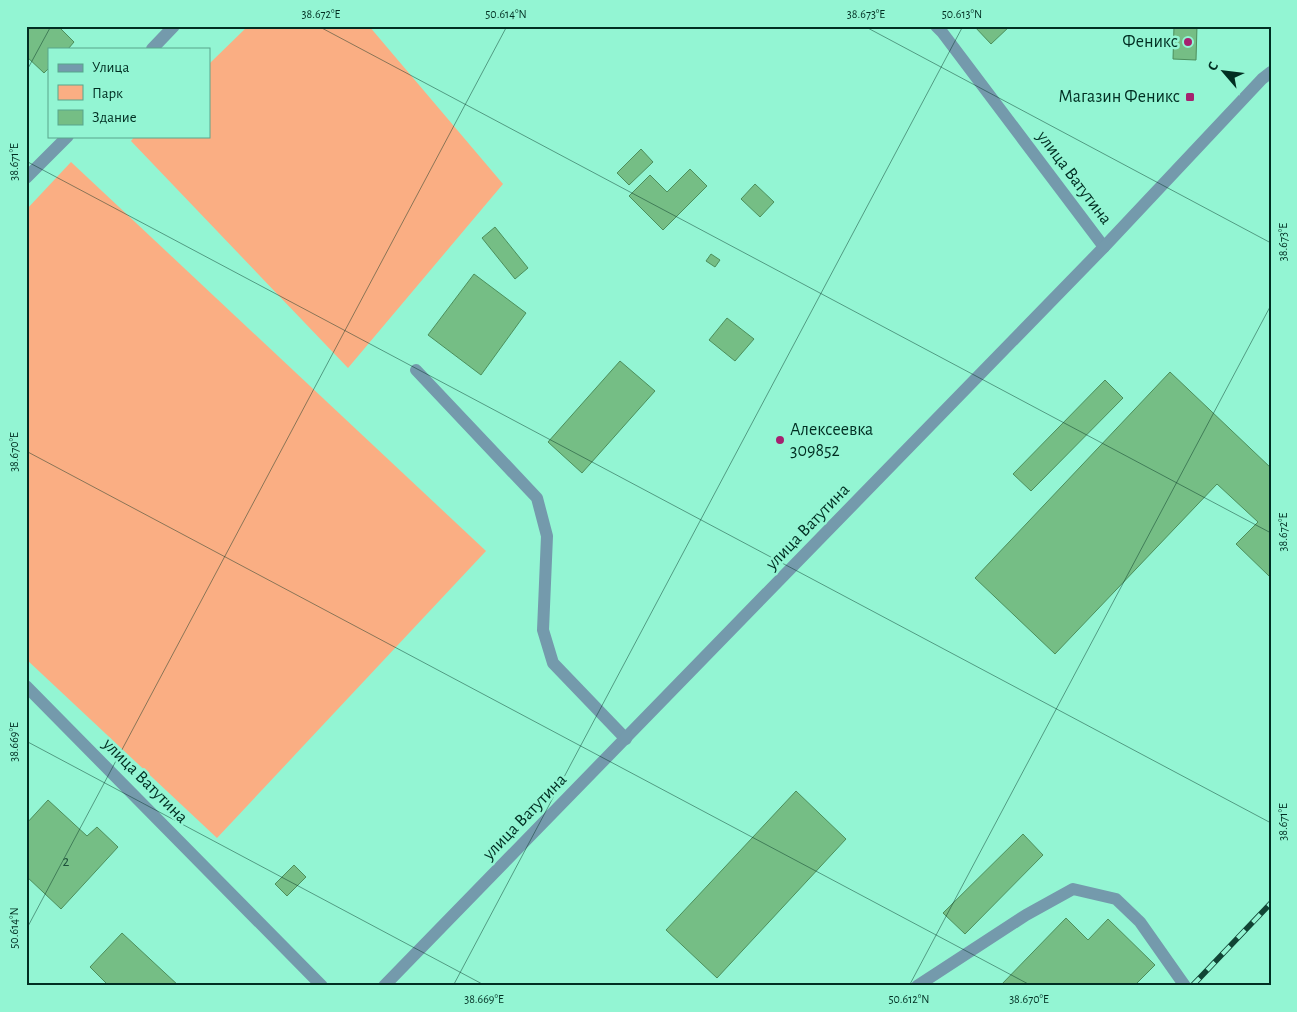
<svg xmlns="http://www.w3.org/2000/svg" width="1297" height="1012" font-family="'Alegreya Sans',sans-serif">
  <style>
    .green { fill: #faae83 }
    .building { fill: #75be85; stroke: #4c8f5c }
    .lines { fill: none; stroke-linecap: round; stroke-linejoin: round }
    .lane { stroke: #749aac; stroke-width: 12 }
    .street { stroke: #749aac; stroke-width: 12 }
    .rail-casing { stroke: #114435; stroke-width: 5.5 }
    .rail { stroke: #93f5d3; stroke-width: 4; stroke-dasharray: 11; stroke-linecap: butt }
    .ticks { fill: none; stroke: #012e22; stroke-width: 1; stroke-opacity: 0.45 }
    .poi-dot { fill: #a5216f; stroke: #93f5d3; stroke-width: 2 }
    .labels { text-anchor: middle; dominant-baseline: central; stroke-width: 5; stroke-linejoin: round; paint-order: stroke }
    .number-label { font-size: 15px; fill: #1e523b }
    .poi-label { font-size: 18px; fill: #012e22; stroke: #93f5d3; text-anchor: end }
    .street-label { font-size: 18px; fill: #012e22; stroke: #93f5d3 }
    .neatline { fill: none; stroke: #012e22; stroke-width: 2 }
    .ticks-label { font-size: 12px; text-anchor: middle; fill: #012e22 }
  </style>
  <rect width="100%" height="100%" fill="#93f5d3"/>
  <!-- green -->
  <g class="green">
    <polygon points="248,26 369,26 503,184 348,368 131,141 135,136 209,136 209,64"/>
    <polygon points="71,162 486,551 217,838 26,659 26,210"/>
  </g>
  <!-- building -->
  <g class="building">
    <polygon points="26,26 58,26 74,42 68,49 49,49 49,68 44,73 26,56"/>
    <polygon points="974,26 1010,26 991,44"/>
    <polygon points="1174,26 1197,26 1196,60 1173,59"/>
    <polygon points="641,149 653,162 629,185 617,173"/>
    <polygon points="690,169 707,186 663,230 629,196 650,175 667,192"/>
    <polygon points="755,184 774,202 760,217 741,199"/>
    <polygon points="495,227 528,268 515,279 482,238"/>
    <polygon points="711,254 720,260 715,267 706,261"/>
    <polygon points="474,274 526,313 481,375 428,335"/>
    <polygon points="727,318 754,339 735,361 709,340"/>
    <polygon points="620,361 655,391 582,473 548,442"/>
    <polygon points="1170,372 1271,468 1271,574 1269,576 1236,544 1258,522 1217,484 1055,654 975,578"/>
    <polygon points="1105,380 1123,398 1031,491 1013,474"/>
    <polygon points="796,791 846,839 717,978 666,930"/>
    <polygon points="48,800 87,836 97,827 118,847 61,909 26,876 26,824"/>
    <polygon points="1023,834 1043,855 965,934 943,913"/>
    <polygon points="294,865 306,877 287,896 275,884"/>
    <polygon points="1066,918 1088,940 1108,919 1155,965 1134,986 1000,986"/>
    <polygon points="122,933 179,986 109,986 90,967"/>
  </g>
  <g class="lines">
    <!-- lane -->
    <polyline class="lane" points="917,986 1026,915 1073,889 1116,899 1140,922 1185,986"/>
    <!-- street -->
    <g class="street">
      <polyline points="936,26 942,32 1104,247"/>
      <polyline points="152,49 174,26"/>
      <polyline points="26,178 68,136"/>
      <polyline points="416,370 537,498 547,536 543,630 553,663 626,739"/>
      <polyline points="26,686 322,986"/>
      <polyline points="384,986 1104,247 1262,79 1271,72"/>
    </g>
    <!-- rail casing -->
    <g class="rail-casing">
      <polyline id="rail" points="1192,986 1271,903"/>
    </g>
    <!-- rail -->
    <use href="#rail" class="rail"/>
  </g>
  <!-- ticks -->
  <path class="ticks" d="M 318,26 L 1271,533M 864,26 L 1271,243M 26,72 L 51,26M 26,161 L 1271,823M 26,451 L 1032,986M 26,741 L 486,986M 26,930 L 507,26M 453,986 L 963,26M 909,986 L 1271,305"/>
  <!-- markers -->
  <g class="poi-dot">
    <circle cx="1188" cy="42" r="5"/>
    <rect x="1185" y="92" width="10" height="10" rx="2.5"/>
    <circle cx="780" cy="440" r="5"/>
  </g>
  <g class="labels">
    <!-- number labels -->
    <g class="number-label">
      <text x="66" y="861">2</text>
    </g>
    <!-- poi labels -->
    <g class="poi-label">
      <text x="1178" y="42">Феникс</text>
      <text x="1180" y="97">Магазин Феникс</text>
      <text x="790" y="430" text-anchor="start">Алексеевка<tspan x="790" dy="21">309852</tspan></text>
    </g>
    <!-- street labels -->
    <g class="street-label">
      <text transform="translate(1074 178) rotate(53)">улица Ватутина</text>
      <text transform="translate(808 527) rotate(-46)">улица Ватутина</text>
      <text transform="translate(145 781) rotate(45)">улица Ватутина</text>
      <text transform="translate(525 817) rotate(-46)">улица Ватутина</text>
    </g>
  </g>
  <!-- border -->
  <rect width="1297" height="1012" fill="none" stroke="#93f5d3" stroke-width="55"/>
  <!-- legend -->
  <rect x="48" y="48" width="162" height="90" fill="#93f5d3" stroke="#59a58c"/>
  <rect x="58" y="64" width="25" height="8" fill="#749aac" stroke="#59a58c"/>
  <text x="92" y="72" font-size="15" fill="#012e22">Улица</text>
  <rect x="58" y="85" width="25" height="15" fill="#faae83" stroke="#59a58c"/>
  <text x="92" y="98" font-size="15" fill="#012e22">Парк</text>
  <rect x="58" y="110" width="25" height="15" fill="#75be85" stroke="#59a58c"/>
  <text x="92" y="122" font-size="15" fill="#012e22">Здание</text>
  <!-- north arrow -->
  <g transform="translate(1224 72) rotate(298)" stroke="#93f5d3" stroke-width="4" paint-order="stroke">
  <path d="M0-4L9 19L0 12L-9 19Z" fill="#012e22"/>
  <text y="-8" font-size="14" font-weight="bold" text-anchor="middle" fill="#012e22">С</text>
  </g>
  <rect x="28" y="28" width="1242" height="956" class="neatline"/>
  <g class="ticks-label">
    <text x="321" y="18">38.672°E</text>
    <text x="506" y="18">50.614°N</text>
    <text x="866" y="18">38.673°E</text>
    <text x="962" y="18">50.613°N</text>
    <text transform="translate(14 162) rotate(-90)" y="4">38.671°E</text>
    <text transform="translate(1283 242) rotate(-90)" y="4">38.673°E</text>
    <text transform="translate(14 452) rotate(-90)" y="4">38.670°E</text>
    <text transform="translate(1283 532) rotate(-90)" y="4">38.672°E</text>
    <text transform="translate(14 742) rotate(-90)" y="4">38.669°E</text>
    <text transform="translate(1283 822) rotate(-90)" y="4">38.671°E</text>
    <text transform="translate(14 928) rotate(-90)" y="4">50.614°N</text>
    <text x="484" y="1003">38.669°E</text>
    <text x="909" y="1003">50.612°N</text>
    <text x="1029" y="1003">38.670°E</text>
  </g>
</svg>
